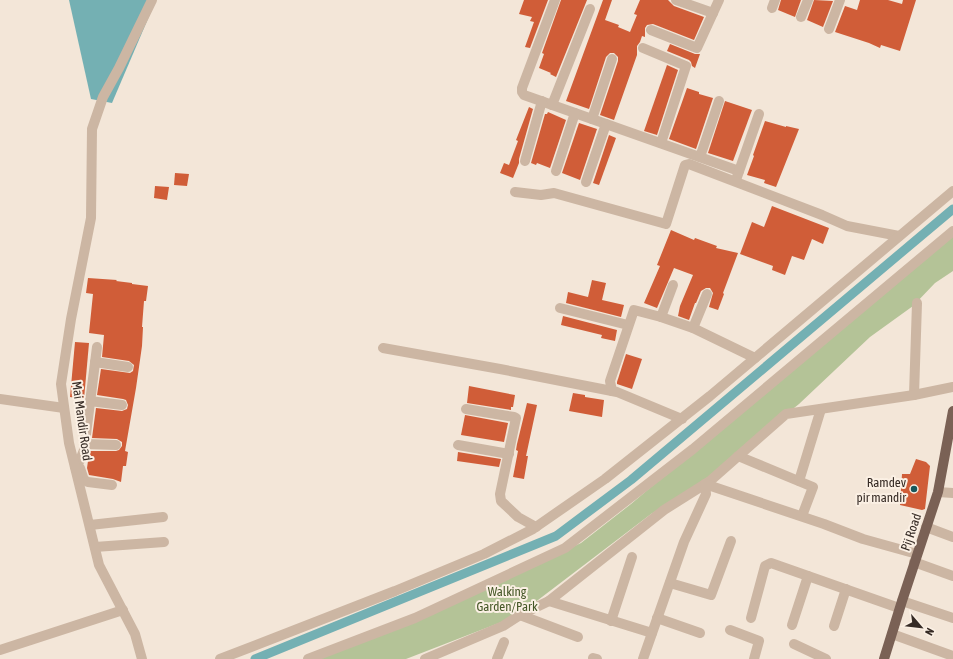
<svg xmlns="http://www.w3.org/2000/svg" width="953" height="659" font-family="'Asap Condensed',sans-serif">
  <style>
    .green { fill: #b4c397 }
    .water { fill: #74b0b3 }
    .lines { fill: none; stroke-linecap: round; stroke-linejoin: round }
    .canal { stroke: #74b0b3; stroke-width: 9 }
    .building { fill: #d05d38 }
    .minor { stroke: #ccb6a3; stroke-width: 10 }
    .major { stroke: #7a6155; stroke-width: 10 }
    .poi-dot { fill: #18575b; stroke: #fbf0e4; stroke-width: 1.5 }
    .labels { text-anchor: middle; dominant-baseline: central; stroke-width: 4; stroke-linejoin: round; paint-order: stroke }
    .street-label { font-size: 13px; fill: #362b25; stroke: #fbf0e4 }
    .poi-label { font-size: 13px; fill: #362b25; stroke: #fbf0e4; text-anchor: end }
    .park-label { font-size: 13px; fill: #455727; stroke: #fbf0e4 }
  </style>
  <rect width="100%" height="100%" fill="#f3e6d8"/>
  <!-- green -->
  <polygon class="green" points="953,235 953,271 935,283 913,306 870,337 799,404 698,485 651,514 517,616 406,659 316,659 494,584 581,543 631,504 788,371"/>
  <!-- water -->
  <polygon class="water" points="69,0 156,0 112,103 91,99"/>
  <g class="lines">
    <!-- canal -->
    <polyline class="canal" points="255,659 556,536 631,480 953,209"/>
  </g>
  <!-- building -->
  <g class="building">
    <polygon points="524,0 548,0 530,48 525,47 534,22 530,21 532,17 519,14"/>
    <polygon points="561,0 587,0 556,77 550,74 551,73 539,68 544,54 542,53"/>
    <polygon points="603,0 612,0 605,20 619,25 618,27 630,32 637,15 634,14 640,0 668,0 674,6 704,17 694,40 653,24 647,25 645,28 645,37 642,36 640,42 637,46 637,55 614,120 600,115 618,61 618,57 614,53 610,53 606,57 589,109 566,101"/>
    <polygon points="781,0 801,0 795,17 778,10"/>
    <polygon points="814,0 833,1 823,27 807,20"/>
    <polygon points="860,0 888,0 902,4 903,0 916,0 900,51 881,45 880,48 869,43 835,32 845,6 857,10"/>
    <polygon points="670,44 695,54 700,54 695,68 692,66 691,62 689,60 667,51"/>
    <polygon points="667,65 678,70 657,135 644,131"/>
    <polygon points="687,88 699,92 699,94 713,98 696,149 669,139"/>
    <polygon points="725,101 752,110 733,161 708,153"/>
    <polygon points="529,107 533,109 519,159 519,163 513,178 500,173 504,163 509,165 518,141 516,140"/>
    <polygon points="548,112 566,120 550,168 537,163 536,165 531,163 545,114 547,114"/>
    <polygon points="765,121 786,127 786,126 799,129 776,187 764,183 765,180 747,175 754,156 753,155"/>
    <polygon points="579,123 597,129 580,180 562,173"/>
    <polygon points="609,135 616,138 599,185 593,183"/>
    <polygon points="175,173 189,174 187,186 174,185"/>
    <polygon points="155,186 169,187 167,200 154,198"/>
    <polygon points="772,206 829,228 823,244 812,239 804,260 792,256 785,275 772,270 773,266 740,254 752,222 764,227"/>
    <polygon points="671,230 694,240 695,238 717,246 716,248 738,253 723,293 724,294 718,310 709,307 713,293 710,288 706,288 701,291 696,303 695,303 689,320 678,316 680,306 693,275 674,268 657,308 644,303 660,266 657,265"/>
    <polygon points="88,278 117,280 116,281 132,283 132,284 148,286 146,301 144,301 142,327 143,327 142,346 136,388 125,451 128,452 126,466 123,466 121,482 113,479 89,475 87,468 88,461 87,461 90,451 116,451 119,450 122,446 122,442 117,439 92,438 96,408 122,411 127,409 128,405 126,400 123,399 97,395 101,369 130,373 133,371 134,365 129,361 102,357 104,335 89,333 93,294 86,293"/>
    <polygon points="592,280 606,283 602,300 624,305 621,317 566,303 568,292 588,297"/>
    <polygon points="563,316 617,330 615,341 601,338 602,335 561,325"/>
    <polygon points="75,342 89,343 84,399 70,397"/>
    <polygon points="626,354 642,359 632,389 617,384 617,382"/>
    <polygon points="469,386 515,395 513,407 511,407 511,410 467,403"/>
    <polygon points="573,393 585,395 585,397 604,400 602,417 569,411"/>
    <polygon points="527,403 537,405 526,456 528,456 524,479 513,477 518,451 516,450 517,444"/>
    <polygon points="465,415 508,423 504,442 461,435"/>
    <polygon points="458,452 501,459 499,467 457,461"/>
    <polygon points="916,459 926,462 930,466 925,509 922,510 900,505 902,474 910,474"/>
  </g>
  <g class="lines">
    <!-- minor -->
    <g class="minor">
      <polyline points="555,0 522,88 522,92 524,95 739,171"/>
      <polyline points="676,0 713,13"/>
      <polyline points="772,8 775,0"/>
      <polyline points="801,17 808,0"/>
      <polyline points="829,29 840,0"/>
      <polyline points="651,30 697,48 719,0"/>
      <polyline points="643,48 686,66 661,143"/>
      <polyline points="552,105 590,9"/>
      <polyline points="592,119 612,59"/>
      <polyline points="700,157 719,101"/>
      <polyline points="525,161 542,101"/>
      <polyline points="556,171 575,113"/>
      <polyline points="737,177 759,114"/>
      <polyline points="586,182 606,124"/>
      <polyline points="515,192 541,195 554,193 666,224 685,165 689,164 822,215 847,226 899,236"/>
      <polyline points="560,308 628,325"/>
      <polyline points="661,317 673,285"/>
      <polyline points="693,328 707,294"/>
      <polyline points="383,348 500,369 617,392 682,419"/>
      <polyline points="95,362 128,367"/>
      <polyline points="612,391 610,381 634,310 661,317 693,328 755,358"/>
      <polyline points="914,395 917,303"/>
      <polyline points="0,399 64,408"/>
      <polyline points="90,401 122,405"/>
      <polyline points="466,409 514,417 516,418 500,494 501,501 518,517 536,527"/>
      <polyline points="85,444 116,445"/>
      <polyline points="458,445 509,454"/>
      <polyline points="738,456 813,487 802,516"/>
      <polyline points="75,467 80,460 84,450 97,347"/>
      <polyline points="80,468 84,480 88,482 112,485"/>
      <polyline points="799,481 821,409"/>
      <polyline points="938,492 953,493"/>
      <polyline points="90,525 163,517"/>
      <polyline points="926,527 953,537"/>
      <polyline points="95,547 164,542"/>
      <polyline points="914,562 953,576"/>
      <polyline points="670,583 711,595 731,541"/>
      <polyline points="549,601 652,633"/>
      <polyline points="902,601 953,618"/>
      <polyline points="520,615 578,637"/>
      <polyline points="657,618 700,633"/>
      <polyline points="751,618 765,566 771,563 899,608"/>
      <polyline points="611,621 632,557"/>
      <polyline points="792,625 808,576"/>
      <polyline points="834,626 846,589"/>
      <polyline points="730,630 759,641 754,659"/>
      <polyline points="892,634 953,656"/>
      <polyline points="794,644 826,659"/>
      <polyline points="0,650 123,610"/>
      <polyline points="593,658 597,659"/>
      <polyline points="142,659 135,634 99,565 69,443 61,384 71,319 91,218 92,129 103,97 119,68 152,0"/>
      <polyline points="220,659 395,591 484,554 533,529 605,479 710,396 953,191"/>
      <polyline points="308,659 415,618 565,548 693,449 953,231"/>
      <polyline points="425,659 503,626 520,615 549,601 664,510 710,481 786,414 914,395 953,387"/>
      <polyline points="497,659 504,642"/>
      <polyline points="643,659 684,542 706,494 705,484 824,524 863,539 917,554"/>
    </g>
    <!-- major -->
    <polyline class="major" points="884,659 902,601 938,492 953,411"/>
  </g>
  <!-- markers -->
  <circle class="poi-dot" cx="914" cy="489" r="4"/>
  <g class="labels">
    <!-- street labels -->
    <g class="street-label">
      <text transform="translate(82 421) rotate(82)">Mai Mandir Road</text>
      <text transform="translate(911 532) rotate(-71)">Pij Road</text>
    </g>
    <!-- poi labels -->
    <g class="poi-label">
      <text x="906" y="482">Ramdev<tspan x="906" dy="15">pir mandir</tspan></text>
    </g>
    <!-- park labels -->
    <g class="park-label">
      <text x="507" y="591">Walking<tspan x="507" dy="15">Garden/Park</tspan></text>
    </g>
  </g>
  <!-- north arrow -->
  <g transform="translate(921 627) rotate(118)" stroke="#fbf0e4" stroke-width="3" paint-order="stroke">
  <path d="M0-3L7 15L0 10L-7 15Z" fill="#362b25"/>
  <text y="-6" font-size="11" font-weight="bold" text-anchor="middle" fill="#362b25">N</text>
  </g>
</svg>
